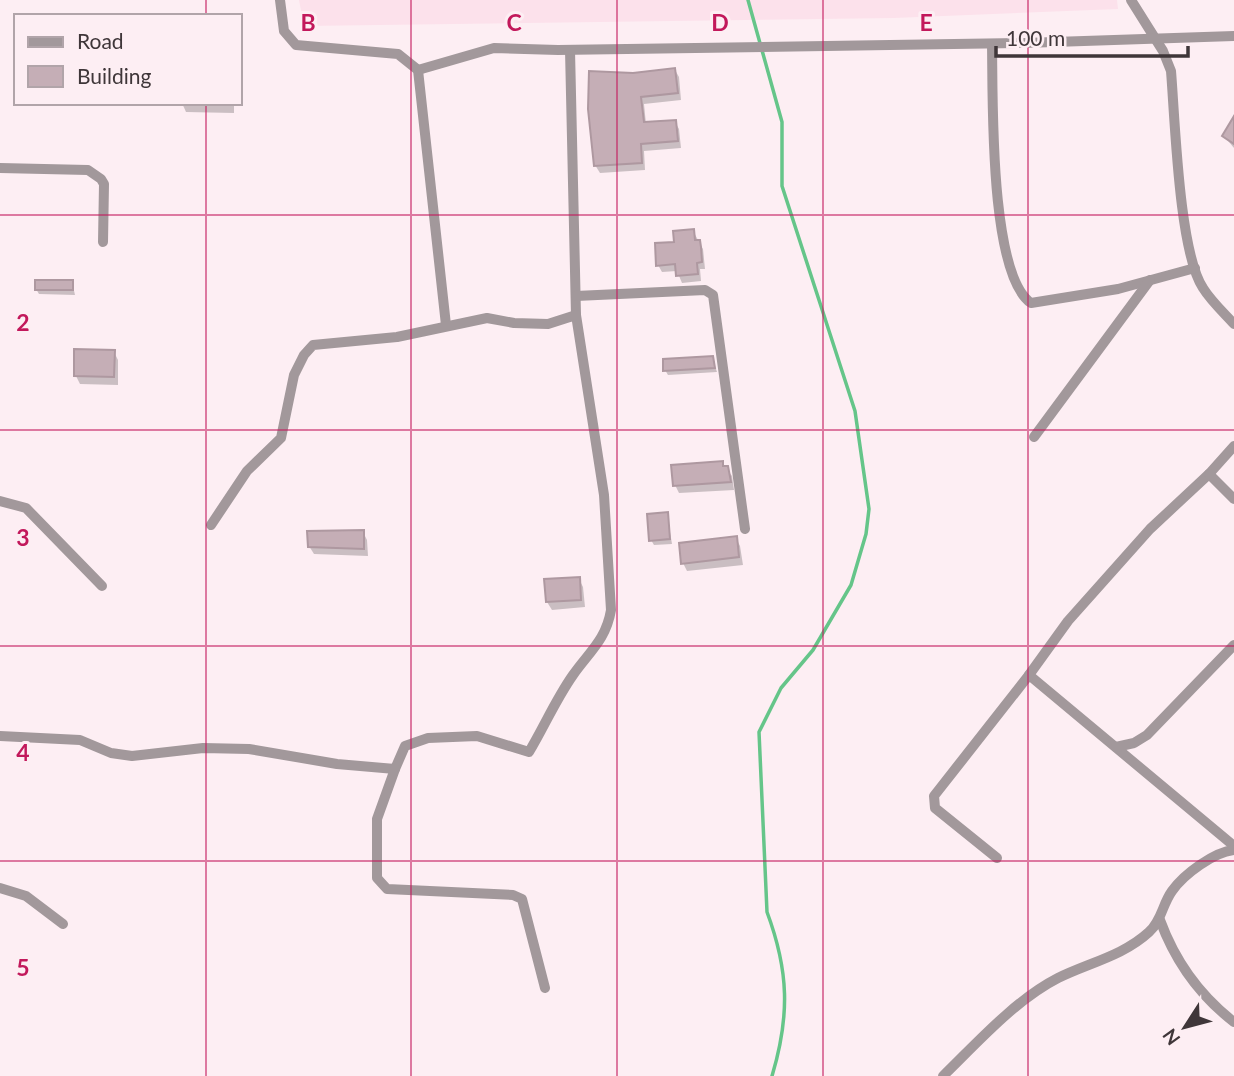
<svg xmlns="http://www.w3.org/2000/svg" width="1234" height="1076" font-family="Lato,sans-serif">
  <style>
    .built { fill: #fce1eb }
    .shadow { fill: #0003 }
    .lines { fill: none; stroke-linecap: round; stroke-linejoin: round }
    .stream { stroke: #65c589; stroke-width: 3.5 }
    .building { fill: #c5aeb6; stroke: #ae98a0; stroke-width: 2 }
    .minor { stroke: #a2989b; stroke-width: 10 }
    .grid { fill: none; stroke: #c2185b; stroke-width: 2; stroke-opacity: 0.55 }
    .grid-label { font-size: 23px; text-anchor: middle; font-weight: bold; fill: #c2185b; stroke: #fdeef3; stroke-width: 6; stroke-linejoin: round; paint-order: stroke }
  </style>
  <rect width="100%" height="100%" fill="#fdeef3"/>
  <!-- built -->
  <polygon class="built" points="299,0 1117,0 1118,9 894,18 304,26"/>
  <!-- shadow -->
  <g class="shadow">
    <polygon points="75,13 95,16 74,16"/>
    <polygon points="675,70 679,77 681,100 644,104 646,124 675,122 679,129 681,148 644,151 645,170 600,173 595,165 633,74"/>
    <polygon points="182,103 234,103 234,113 186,112"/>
    <polygon points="1234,115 1234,148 1224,136"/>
    <polygon points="693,231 703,249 705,269 700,269 701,281 682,283 677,271 662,272 658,265 675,243"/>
    <polygon points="72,282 75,295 39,294 36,289"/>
    <polygon points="114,352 118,360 118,385 80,384 76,376"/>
    <polygon points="712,357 717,372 668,375 665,370"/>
    <polygon points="722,463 732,476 734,490 679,493 675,485"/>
    <polygon points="667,514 672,544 654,545 651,540"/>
    <polygon points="363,532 367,540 368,556 314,554 309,546"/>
    <polygon points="736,538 740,546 743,565 687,571 683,563"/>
    <polygon points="579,579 583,587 585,607 552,610 547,602"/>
  </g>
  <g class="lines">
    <!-- stream -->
    <path class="stream" d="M 748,0 L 782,122 L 782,186 L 855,411 L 869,509 L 866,534 L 851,585 L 813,650 L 781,688 L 759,732 L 767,912 C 789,971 790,1016 772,1076"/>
  </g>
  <!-- building -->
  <g class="building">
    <polygon points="675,68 678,93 641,97 644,122 676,120 678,141 641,144 642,163 594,166 588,109 589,71 633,73"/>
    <polygon points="1234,116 1234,144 1222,136"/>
    <polygon points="694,229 695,240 700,240 701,247 702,262 697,263 698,274 676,276 675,264 656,266 655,243 674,242 673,231"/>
    <rect x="35" y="280" width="38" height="10"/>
    <polygon points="74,349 115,350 114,377 74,376"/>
    <polygon points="713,356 715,368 663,371 663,359"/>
    <polygon points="723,461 723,466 728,466 731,482 673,486 671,465"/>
    <polygon points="668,512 670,539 649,541 647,514"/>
    <polygon points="364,530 364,549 308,547 307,531"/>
    <polygon points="737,536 739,557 681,564 679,543"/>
    <polygon points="580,577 581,600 546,602 544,579"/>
  </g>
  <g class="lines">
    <!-- minor -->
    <g class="minor">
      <polyline points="280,0 284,31 296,45 398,54 418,70 446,325"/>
      <path d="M 1131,0 L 1163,51 L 1171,71 C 1175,119 1179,252 1203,288 C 1211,301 1224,313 1234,324"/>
      <path d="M 992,44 C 993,96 989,274 1031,303 L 1118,289 L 1195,268"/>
      <polyline points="570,50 576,315"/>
      <polyline points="418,70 494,48 558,50 1024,43 1234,36"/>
      <polyline points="0,168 88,170 101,179 104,184 103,242"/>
      <polyline points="576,296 705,290 713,295 745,529"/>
      <polyline points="1034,437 1150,280"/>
      <polyline points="1234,446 1209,474 1150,529 1068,621 1029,675 1234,846"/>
      <polyline points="1209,474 1234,499"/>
      <polyline points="0,501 26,508 102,586"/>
      <path d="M 0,736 L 80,740 L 111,753 L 132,756 L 203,748 L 249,749 L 337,764 L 395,769 L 405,746 L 428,738 L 477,736 L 529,752 C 544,727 556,699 573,675 C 589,652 606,640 611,610 L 604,495 L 576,315 L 548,324 L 514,323 L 487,318 L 397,337 L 313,345 L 304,355 L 294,375 L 281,438 L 247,471 L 211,525"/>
      <polyline points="1116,747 1134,743 1147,735 1234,645"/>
      <polyline points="395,769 377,819 377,878 387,889 513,895 522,899 545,988"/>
      <polyline points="997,858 935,808 934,796 1029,675"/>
      <polyline points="0,888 26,896 63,924"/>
      <path d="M 1160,920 C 1175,961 1199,995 1234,1022"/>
      <path d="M 943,1076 C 977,1043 1015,1000 1058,978 C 1088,963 1123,956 1149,932 C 1162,920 1162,905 1172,891 C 1184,874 1214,852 1234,850"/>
    </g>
  </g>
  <!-- grid -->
  <path class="grid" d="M 206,0 L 206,16M 411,0 L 411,1076M 617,0 L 617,1076M 823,0 L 823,1076M 1028,0 L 1028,1076M 206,103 L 206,1076M 0,215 L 1234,215M 0,430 L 1234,430M 0,646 L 1234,646M 0,861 L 1234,861"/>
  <g class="grid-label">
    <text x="308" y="31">B</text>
    <text x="514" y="31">C</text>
    <text x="720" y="31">D</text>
    <text x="926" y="31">E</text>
    <text x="23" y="331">2</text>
    <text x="23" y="546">3</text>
    <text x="23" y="761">4</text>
    <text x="23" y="976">5</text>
  </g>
  <!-- legend -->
  <rect x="14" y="14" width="228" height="91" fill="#fdeef3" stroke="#b1a4a9" stroke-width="2"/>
  <rect x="28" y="37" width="35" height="10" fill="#a2989b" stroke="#b1a4a9" stroke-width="2"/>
  <text x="77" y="49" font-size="21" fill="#3f3639">Road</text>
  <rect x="28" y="66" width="35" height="21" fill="#c5aeb6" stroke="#b1a4a9" stroke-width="2"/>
  <text x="77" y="84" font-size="21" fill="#3f3639">Building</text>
  <!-- north arrow -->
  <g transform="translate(1185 1027) rotate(234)" stroke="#fdeef3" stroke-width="5" paint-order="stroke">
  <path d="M0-5L12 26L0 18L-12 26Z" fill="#3f3639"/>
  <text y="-10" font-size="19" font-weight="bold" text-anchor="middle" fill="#3f3639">N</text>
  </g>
  <!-- scale -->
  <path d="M996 46v10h192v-10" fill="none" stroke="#3f3639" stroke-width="3.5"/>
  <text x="1006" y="46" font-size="21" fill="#3f3639" stroke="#fdeef3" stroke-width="5" paint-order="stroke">100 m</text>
</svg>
